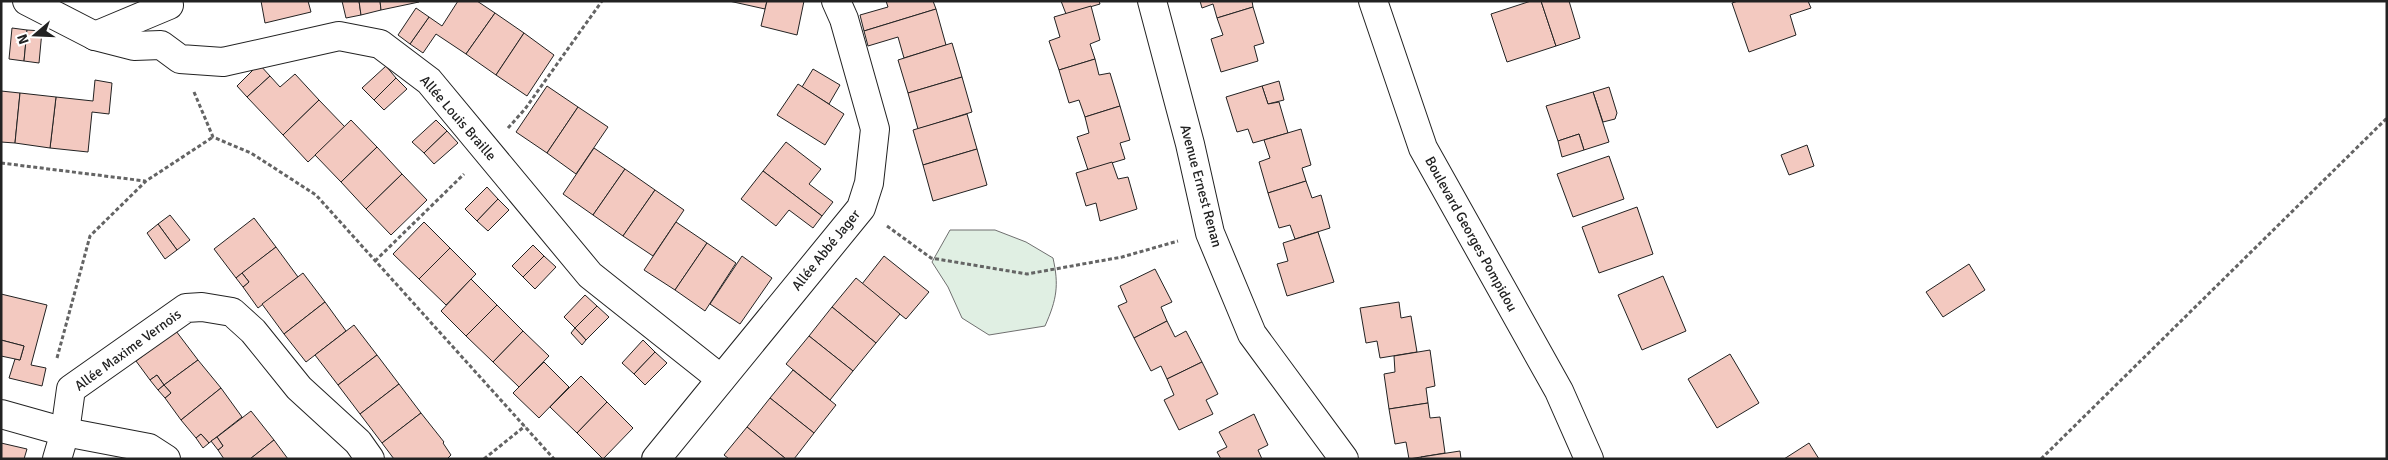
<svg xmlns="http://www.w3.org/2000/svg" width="2388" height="460" font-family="Signika,sans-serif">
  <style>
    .green { fill: #e0efe3; stroke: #6f6f6f }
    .building { fill: #f3c9c0; stroke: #222 }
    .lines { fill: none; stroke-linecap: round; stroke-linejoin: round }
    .street-casing { stroke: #222; stroke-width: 30 }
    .secondary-casing { stroke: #222; stroke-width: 30 }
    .path { stroke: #646464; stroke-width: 3; stroke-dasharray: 4 2.5; stroke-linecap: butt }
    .street { stroke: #fff; stroke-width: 28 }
    .secondary { stroke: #fff; stroke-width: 28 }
    .labels { text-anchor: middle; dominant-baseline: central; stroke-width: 4; stroke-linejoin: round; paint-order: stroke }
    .street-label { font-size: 14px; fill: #222; stroke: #fff }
  </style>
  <rect width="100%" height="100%" fill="#fff"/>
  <!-- green -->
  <path class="green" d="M 950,230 L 995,230 L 1026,242 L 1053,258 C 1059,285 1057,299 1045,326 L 989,335 L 962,318 L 948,287 L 932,262 Z"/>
  <!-- building -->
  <g class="building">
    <polygon points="261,1 308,1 311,12 265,23"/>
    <polygon points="342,1 359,1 361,15 346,18"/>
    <polygon points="359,1 380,1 381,10 361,15"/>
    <polygon points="380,1 418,1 419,2 381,10"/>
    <polygon points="458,1 477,1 495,13 466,54 436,34 423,53 410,44 429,17 442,26"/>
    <polygon points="729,1 767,1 765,9"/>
    <polygon points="767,1 804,1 797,35 761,26"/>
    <polygon points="886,1 933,1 936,9 864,31 860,15 888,7"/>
    <polygon points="1061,1 1099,1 1100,4 1066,14"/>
    <polygon points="1200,1 1252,1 1253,7 1217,18 1213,4 1202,8"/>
    <polygon points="1531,1 1541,1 1556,46 1507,62 1491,14"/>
    <polygon points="1541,1 1569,1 1580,38 1556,46"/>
    <polygon points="1738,1 1808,1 1811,8 1790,15 1796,35 1749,52 1732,3"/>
    <polygon points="1091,6 1100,40 1090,44 1095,59 1059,70 1049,41 1060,37 1054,17"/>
    <polygon points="1253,7 1264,43 1254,46 1258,61 1221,72 1211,39 1223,35 1217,18"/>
    <polygon points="416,8 429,17 410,44 398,35"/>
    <polygon points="936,9 946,45 904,58 898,37 868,46 864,31"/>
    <polygon points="495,13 524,33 496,75 466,54"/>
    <polygon points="12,28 27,30 24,61 9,59"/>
    <polygon points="27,30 42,31 39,63 24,61"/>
    <polygon points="524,33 554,55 527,96 496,75"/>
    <polygon points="952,43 962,77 908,93 898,60"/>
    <polygon points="1095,59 1099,75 1110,73 1120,106 1085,117 1079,100 1069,103 1059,70"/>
    <polygon points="259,64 270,76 247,97 237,86"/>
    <polygon points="386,66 396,78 374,100 362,88"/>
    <polygon points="813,69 840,85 829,104 802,87"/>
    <polygon points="295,74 319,100 283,135 247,97 270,76 280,87"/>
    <polygon points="962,77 972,112 918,129 908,93"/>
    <polygon points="396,78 407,89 384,110 374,100"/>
    <polygon points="95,80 112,83 109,114 92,112 88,152 50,148 56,97 93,101"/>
    <polygon points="1279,81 1284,100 1268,104 1262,86"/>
    <polygon points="798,84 844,114 825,145 777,115"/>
    <polygon points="547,86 578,107 547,153 516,132"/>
    <polygon points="1262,86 1268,104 1279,102 1288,133 1253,143 1248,129 1237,132 1226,97"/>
    <polygon points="1609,87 1617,113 1615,119 1603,122 1593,92"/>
    <polygon points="1,91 20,93 15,143 1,142"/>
    <polygon points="1593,92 1609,142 1584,150 1579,134 1558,141 1546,106"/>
    <polygon points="20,93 56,97 50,148 15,143"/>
    <polygon points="319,100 345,127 308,162 283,135"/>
    <polygon points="1120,106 1130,140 1120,143 1125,159 1088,170 1077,137 1089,133 1085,117"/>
    <polygon points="578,107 608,127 576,174 547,153"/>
    <polygon points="967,114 977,149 923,165 913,130"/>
    <polygon points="351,120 377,147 341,182 315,155"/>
    <polygon points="436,120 447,131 424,153 412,142"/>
    <polygon points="1301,129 1311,165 1302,168 1306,181 1268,193 1259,162 1270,158 1264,140"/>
    <polygon points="447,131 458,143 434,164 424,153"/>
    <polygon points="1579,134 1584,150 1562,157 1558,141"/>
    <polygon points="786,142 821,169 809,184 833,202 822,216 763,171"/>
    <polygon points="1807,145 1814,166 1789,175 1781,155"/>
    <polygon points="377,147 402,174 366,209 341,182"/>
    <polygon points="594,148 625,169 593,215 563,194"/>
    <polygon points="977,149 987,185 933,201 923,165"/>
    <polygon points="1609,156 1624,199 1573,217 1557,174"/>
    <polygon points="1112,162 1118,179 1128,177 1137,209 1100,221 1096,203 1086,206 1076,173"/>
    <polygon points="625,169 655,190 623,236 593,215"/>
    <polygon points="763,171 822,216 813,228 789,210 776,226 741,199"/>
    <polygon points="402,174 427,200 391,235 366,209"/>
    <polygon points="1306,181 1312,198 1321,195 1330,228 1295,239 1290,225 1279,228 1268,193"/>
    <polygon points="487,187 498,199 477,221 465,209"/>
    <polygon points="655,190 684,210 653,256 623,236"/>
    <polygon points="498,199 509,210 488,231 477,221"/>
    <polygon points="1637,207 1653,254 1599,273 1582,227"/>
    <polygon points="170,215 190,240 177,250 158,224"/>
    <polygon points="254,218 276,247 236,278 214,249"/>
    <polygon points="424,222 450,248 419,279 393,254"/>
    <polygon points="676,222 707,243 675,290 644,270"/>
    <polygon points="158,224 177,250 165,259 147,233"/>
    <polygon points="1318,232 1334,282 1287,296 1277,264 1288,261 1283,243"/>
    <polygon points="707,243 736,263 705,311 675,290"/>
    <polygon points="533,245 544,256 523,277 512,266"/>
    <polygon points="276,247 298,277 258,308 243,287 249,282 242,273"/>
    <polygon points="450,248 476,274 446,305 419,279"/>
    <polygon points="544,256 556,267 535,289 523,277"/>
    <polygon points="742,256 772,278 740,324 710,304"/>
    <polygon points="884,256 929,292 906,319 862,284"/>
    <polygon points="1969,264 1985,290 1943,317 1926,292"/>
    <polygon points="1155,269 1172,302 1161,307 1167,321 1134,338 1118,306 1127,302 1120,286"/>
    <polygon points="242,273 249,282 243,287 236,278"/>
    <polygon points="303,273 325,302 284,334 262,304"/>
    <polygon points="1663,276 1686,331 1642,350 1618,295"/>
    <polygon points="856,278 900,314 876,343 832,307"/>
    <polygon points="471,279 497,305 466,336 441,311"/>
    <polygon points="1,294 47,305 31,365 46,368 42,386 9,378 15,359 20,360 24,346 1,340"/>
    <polygon points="585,295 597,306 575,328 564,317"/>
    <polygon points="325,302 346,331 306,362 284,334"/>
    <polygon points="1399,302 1401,318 1411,316 1417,352 1380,358 1377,341 1366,343 1360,308"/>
    <polygon points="497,305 523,331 493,362 466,336"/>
    <polygon points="597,306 609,317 586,340 575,328"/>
    <polygon points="832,307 876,343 853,371 809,336"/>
    <polygon points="1167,321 1175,337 1186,331 1202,362 1167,379 1161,366 1151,371 1134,338"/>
    <polygon points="354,325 377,355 338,385 315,355"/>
    <polygon points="575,328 586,340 582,345 571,333"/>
    <polygon points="176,331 198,360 164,385 157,375 150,380 136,361"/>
    <polygon points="523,331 549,356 519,387 493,362"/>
    <polygon points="809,336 853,371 830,400 786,364"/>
    <polygon points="1,340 24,346 20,360 1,356"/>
    <polygon points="643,340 655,352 634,374 622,363"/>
    <polygon points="1430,350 1435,386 1426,388 1428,403 1389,409 1384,374 1395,372 1394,356"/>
    <polygon points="655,352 667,363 645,385 634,374"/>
    <polygon points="1730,354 1759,403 1717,428 1688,379"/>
    <polygon points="377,355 399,384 360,414 338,385"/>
    <polygon points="198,360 221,388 181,420 165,398 171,393 164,385"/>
    <polygon points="544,362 569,387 539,418 513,393"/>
    <polygon points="1202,362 1218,394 1206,400 1213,414 1179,430 1164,400 1174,395 1167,379"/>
    <polygon points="793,370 836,405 814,433 770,398"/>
    <polygon points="157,375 164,385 158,390 150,380"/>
    <polygon points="581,376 607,402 577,433 550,407"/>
    <polygon points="399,384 421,413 382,443 360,414"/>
    <polygon points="164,385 171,393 165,398 158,390"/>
    <polygon points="221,388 242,417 209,443 201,434 196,438 181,420"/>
    <polygon points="770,398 814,433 794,459 786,459 747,427"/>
    <polygon points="607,402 633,428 603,459 577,433"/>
    <polygon points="1428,403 1430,418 1440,417 1445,453 1409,459 1406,442 1395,444 1389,409"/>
    <polygon points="251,411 274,440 250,459 224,459 218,450 223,446 217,437"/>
    <polygon points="421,413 444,442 443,443 451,455 447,459 394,459 382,443"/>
    <polygon points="1254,414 1268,445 1258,450 1262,459 1221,459 1217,452 1227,447 1219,432"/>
    <polygon points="747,427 786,459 729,459 724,455"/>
    <polygon points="201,434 209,443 203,448 196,438"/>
    <polygon points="217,437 223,446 218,450 211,441"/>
    <polygon points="274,440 288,459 250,459"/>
    <polygon points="1,443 27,449 24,459 1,459"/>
    <polygon points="1809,443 1819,459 1784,459"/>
    <polygon points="1460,451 1461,459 1421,459 1421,457"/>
  </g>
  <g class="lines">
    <!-- street casing -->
    <g class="street-casing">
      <g id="street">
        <polyline points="27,1 95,36 134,46 161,45 180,59 223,62 339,36 380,44 429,81 590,275 721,379"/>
        <polyline points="1152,1 1190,144 1210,233 1252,334 1344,459"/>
        <polyline points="95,36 169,5"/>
        <polyline points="1,414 65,432 149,448 166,459"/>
        <polyline points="57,459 65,432 71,389 186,308 202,307 232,312 253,331 299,388 358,442 370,459"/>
        <polyline points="656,459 861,208 869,183 875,129 844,19 836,1"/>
      </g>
    </g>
    <!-- secondary casing -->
    <g class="secondary-casing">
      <polyline id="secondary" points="1373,1 1423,148 1559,391 1589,459"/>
    </g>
    <!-- path -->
    <g class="path">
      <polyline points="194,92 213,137 251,153 316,195 554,459"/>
      <polyline points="508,128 525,109 602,1"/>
      <polyline points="1,163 145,181"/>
      <polyline points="887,226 931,258 1027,274 1122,257 1178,241"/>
      <polyline points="375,261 464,174"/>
      <polyline points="57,358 90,236 146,181 213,137"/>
      <polyline points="484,459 525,426"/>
      <polyline points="2041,459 2387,118"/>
    </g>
    <!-- street -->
    <use href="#street" class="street"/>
    <!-- secondary -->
    <use href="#secondary" class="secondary"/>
  </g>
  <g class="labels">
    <!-- street labels -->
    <g class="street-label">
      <text transform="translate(458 118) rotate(49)">Allée Louis Braille</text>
      <text transform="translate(1201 186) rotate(75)">Avenue Ernest Renan</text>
      <text transform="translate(1471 234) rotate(61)">Boulevard Georges Pompidou</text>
      <text transform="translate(826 250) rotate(-51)">Allée Abbé Jager</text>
      <text transform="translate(128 350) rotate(-36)">Allée Maxime Vernois</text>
    </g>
  </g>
  <!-- border -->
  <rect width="2388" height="460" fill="none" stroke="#222222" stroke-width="5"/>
  <!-- north arrow -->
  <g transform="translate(35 35) rotate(251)" stroke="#ffffff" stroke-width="4" paint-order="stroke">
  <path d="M0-4L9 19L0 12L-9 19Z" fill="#222222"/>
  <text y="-8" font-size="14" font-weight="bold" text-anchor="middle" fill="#222222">N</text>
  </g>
</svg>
